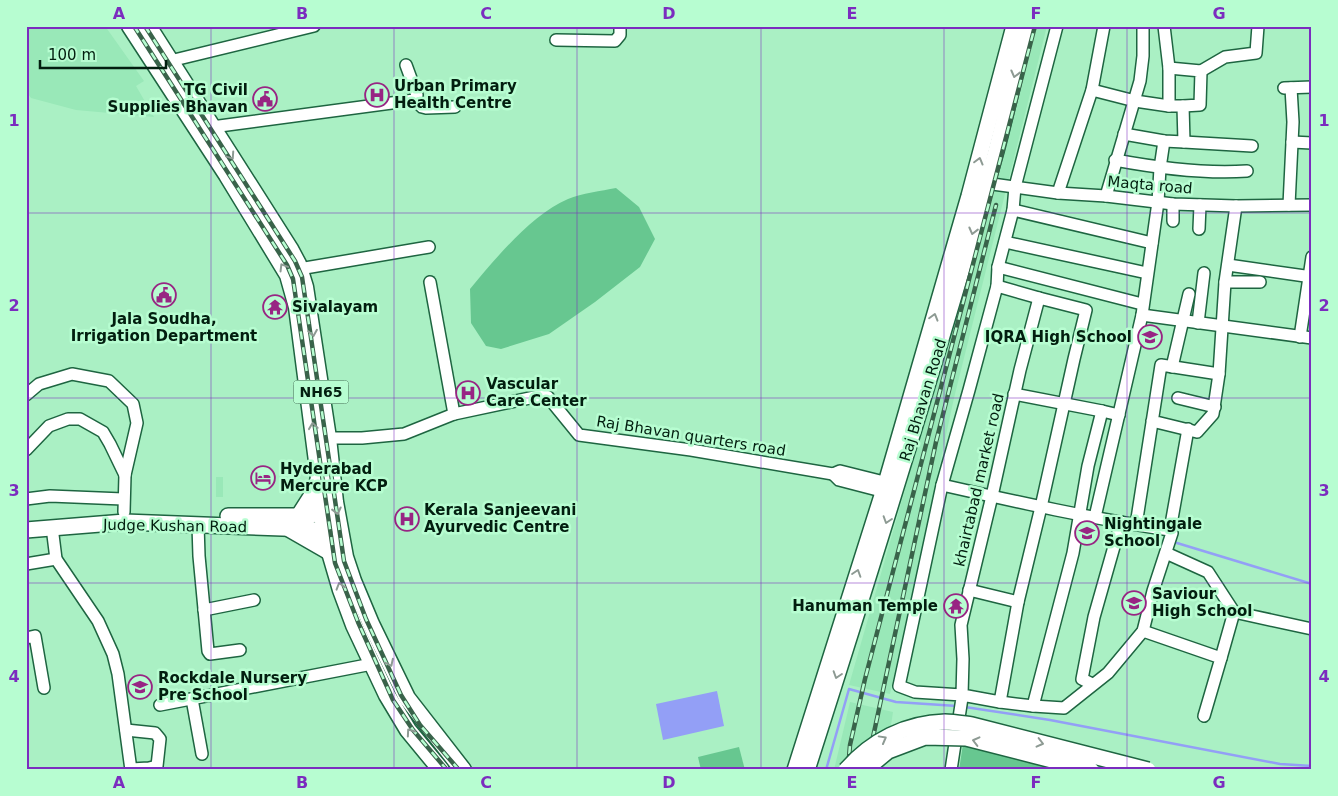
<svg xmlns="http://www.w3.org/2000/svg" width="1338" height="796" font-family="'DejaVu Sans',sans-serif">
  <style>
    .built { fill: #99e8b8 }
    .green { fill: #67c790 }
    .water { fill: #939ff6 }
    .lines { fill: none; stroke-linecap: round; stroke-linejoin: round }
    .stream { stroke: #939ff6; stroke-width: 2.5 }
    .minor-casing { stroke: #1e6541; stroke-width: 14 }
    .major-casing { stroke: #1e6541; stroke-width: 18 }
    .highway-casing { stroke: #1e6541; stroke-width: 19 }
    .minor { stroke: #fff; stroke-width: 11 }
    .major { stroke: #fff; stroke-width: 15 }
    .highway { stroke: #fff; stroke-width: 16 }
    .rail-casing { stroke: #39634a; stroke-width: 4.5 }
    .rail { stroke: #b7fdd1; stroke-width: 2.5; stroke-dasharray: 8; stroke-linecap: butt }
    .major-bridge-casing { stroke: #1e6541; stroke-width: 18; stroke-linecap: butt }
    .major-bridge { stroke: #fff; stroke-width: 15 }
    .oneway { stroke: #8d9a93 }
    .grid { fill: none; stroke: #7b2cbf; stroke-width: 1; stroke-opacity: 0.55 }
    .labels { text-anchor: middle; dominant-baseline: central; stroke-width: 5; stroke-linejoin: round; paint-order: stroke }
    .shield { fill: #b7fdd1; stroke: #386149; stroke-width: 1 }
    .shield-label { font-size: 14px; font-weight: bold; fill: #021e0f }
    .poi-label { font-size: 15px; font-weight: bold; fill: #021e0f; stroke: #b7fdd1; text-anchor: start }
    .street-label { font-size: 15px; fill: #021e0f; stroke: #b7fdd1 }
    .neatline { fill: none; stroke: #7b2cbf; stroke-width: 2 }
    .grid-label { font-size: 16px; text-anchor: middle; font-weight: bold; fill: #7b2cbf }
  </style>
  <rect width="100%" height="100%" fill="#aaf0c4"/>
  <!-- built -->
  <g class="built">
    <polygon points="26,26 105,26 144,81 136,86 154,117 76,110 31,98 26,91"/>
    <polygon points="1033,26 1047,26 954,398 890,694 849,685 994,180"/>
    <rect x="216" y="477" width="7" height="20"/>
    <polygon points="850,702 893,712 884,770 834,770"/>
  </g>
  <!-- green -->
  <g class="green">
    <path d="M 616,188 L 639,207 L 655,239 L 640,267 L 595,302 L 549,334 L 501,349 L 486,346 L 471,323 L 470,289 C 495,259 531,215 568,199 C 582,193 601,191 616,188 Z"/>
    <polygon points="963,744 1073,770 959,770"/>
    <polygon points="739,747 745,770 701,770 698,757"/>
  </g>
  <!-- water -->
  <polygon class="water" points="717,691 724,726 663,740 656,704"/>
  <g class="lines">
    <!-- stream -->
    <g class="stream">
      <polyline points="1177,543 1312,584"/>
      <polyline points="965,707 1050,720 1280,764 1312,766"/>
      <polyline points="826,770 849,689 896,702 957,706"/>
    </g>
    <!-- minor casing -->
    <g class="minor-casing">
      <g id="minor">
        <polyline points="556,40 615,41 620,35 620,26"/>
        <polyline points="170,61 314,26"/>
        <polyline points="1169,68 1201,71 1200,105 1183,106"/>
        <polyline points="1201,71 1225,57 1256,53 1258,26"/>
        <polyline points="1284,88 1312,87"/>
        <polyline points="1092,90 1135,101 1169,106"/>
        <polyline points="415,100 422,107 426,108 455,107"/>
        <polyline points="212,127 414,100 417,95 406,65"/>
        <polyline points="1124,134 1164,141 1184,142 1183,106 1169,106 1169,68 1164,26"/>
        <polyline points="1184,142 1252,146"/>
        <polyline points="1292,142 1312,143"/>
        <path d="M 1115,160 C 1158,168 1203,174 1247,171"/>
        <polyline points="985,183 1058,193 1106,196 1173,204 1236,206 1312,205"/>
        <polyline points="1058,193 1092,90 1104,26"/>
        <polyline points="1106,196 1140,81 1143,56 1143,26"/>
        <polyline points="1289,205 1293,122 1291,88"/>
        <polyline points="1013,210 1152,243"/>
        <polyline points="1173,221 1173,204"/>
        <polyline points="1199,229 1200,205"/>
        <polyline points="1005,242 1147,273"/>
        <polyline points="1228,265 1312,277"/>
        <polyline points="998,267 1142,304"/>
        <polyline points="299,269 429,247"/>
        <polyline points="430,282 454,414"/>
        <polyline points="1225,282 1260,282"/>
        <polyline points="997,286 1039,298"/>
        <polyline points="1142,315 1312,338"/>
        <polyline points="1198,323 1204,273"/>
        <polyline points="1300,337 1312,257"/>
        <polyline points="1172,367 1189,294"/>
        <polyline points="1219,374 1225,282 1236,206"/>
        <polyline points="1014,394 1102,411"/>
        <polyline points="26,395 39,384 72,374 109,381 133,404 137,423 125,475 124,512"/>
        <polyline points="1178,398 1215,407"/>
        <polyline points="328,438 362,438 404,434 454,414 544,395 548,397 579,435 691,450 833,474 840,471 892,484"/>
        <polyline points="26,450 49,426 68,419 80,419 103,432 110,444 125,475"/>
        <polyline points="833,474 839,480 889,493"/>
        <path d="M 942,485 C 1017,502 1093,519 1170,530"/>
        <polyline points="26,499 50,496 123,499"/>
        <polyline points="1095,517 1142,315 1158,202 1160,168 1164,141"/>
        <polyline points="198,525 199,556 208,651 210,654 240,650"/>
        <polyline points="1136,525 1161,365 1219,374 1213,414 1197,432 1152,421"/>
        <polyline points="52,527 56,559 98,621 113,654 118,674 131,770"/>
        <polyline points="1166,553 1208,572 1234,612 1221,658"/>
        <polyline points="26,564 56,559"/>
        <polyline points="969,590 1018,602"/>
        <polyline points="204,610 254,600"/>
        <polyline points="1234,612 1312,629"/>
        <polyline points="1143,631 1221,658 1204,716"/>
        <polyline points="26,638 35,636 44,688"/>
        <polyline points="1092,684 1082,679 1094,617 1121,522"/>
        <polyline points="192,699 202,754"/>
        <polyline points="1000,702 1033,706 1073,553 1088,466 1102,411 1119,415"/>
        <polyline points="160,705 372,664"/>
        <polyline points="1033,706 1064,708 1108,673 1143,631 1153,591 1172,533 1170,530 1188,429"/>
        <polyline points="126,730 155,733 160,739 157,766 149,768 131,769"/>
        <polyline points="951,770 962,698 962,695 963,659 961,625 992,496 1020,370 1039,298 1086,310 1074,359 1041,507 1018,602 1000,702 962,695 915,692 899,686 942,485 969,390 997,286 998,267 1013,210 1015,187 1057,26"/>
      </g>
    </g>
    <!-- major casing -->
    <g class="major-casing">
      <g id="major">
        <polyline points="228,516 310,516 322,509"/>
        <polyline points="26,530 125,522 310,529 324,532"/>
        <polyline points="795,770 886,483 969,196 1014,26"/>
        <path d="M 807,770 C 873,564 937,359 996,151 C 1007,110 1016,68 1027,26"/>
      </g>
    </g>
    <!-- highway casing -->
    <g class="highway-casing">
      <g id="highway">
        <polyline points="130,26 227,175 288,275 297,307 318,469 324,532 341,590 354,625 387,695 408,730 441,770"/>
        <polyline points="148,26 290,249 298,264 305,287 328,438 335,502 345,557 353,581 371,624 407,698 463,770"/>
        <polyline points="299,516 313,494 319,479"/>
        <polyline points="290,529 330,552"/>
      </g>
    </g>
    <!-- minor -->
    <use href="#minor" class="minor"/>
    <!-- major -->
    <use href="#major" class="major"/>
    <!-- highway -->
    <use href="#highway" class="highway"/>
    <!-- rail casing -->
    <g class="rail-casing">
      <g id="rail">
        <polyline points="134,26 287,265 293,279 335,563 358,622 393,700 413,730 447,770"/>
        <polyline points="145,26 295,261 302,277 344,561 366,619 401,695 420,725 459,770"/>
        <polyline points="848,770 850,745 865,679 1035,26"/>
        <polyline points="866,770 936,442 996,205"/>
      </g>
    </g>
    <!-- rail -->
    <use href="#rail" class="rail"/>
    <!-- major-bridge casing -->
    <g class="major-bridge-casing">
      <g id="major-bridge">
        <path d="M 846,770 C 871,741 906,723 945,722 C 954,722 964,724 972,725 L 1148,770"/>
        <polyline points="865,770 888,751 925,737 966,738 1091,770"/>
      </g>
    </g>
    <!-- major-bridge -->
    <use href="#major-bridge" class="major-bridge"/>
  </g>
  <!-- one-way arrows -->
  <defs><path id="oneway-chevron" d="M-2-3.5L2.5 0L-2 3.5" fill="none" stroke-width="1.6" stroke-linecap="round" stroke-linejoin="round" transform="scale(1.25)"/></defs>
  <g class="oneway">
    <use href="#oneway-chevron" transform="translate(1015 74) rotate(104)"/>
    <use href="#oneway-chevron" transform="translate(231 156) rotate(56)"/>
    <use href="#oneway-chevron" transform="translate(979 161) rotate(-75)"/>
    <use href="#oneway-chevron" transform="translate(973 231) rotate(104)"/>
    <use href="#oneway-chevron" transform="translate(283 267) rotate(-121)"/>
    <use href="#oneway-chevron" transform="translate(934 317) rotate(-74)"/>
    <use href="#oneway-chevron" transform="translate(313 333) rotate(81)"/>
    <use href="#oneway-chevron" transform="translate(313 426) rotate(-98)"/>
    <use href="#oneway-chevron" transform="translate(337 511) rotate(76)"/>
    <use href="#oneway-chevron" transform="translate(887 520) rotate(108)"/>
    <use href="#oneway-chevron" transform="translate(857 573) rotate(-72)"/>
    <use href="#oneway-chevron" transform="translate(340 586) rotate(-107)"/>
    <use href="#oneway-chevron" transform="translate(390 663) rotate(64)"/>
    <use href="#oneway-chevron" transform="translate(837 675) rotate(108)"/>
    <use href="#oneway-chevron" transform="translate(410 732) rotate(-125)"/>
    <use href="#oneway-chevron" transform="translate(883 739) rotate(-29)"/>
    <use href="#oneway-chevron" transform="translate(976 741) rotate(-166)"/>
    <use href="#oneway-chevron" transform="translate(1040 743) rotate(14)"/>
  </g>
  <!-- grid -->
  <path class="grid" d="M 211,26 L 211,770M 394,26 L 394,770M 577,26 L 577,770M 761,26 L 761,770M 944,26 L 944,770M 1127,26 L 1127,770M 26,213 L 1312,213M 26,398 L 1312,398M 26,583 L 1312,583"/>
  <!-- icons -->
  <defs>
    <g id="hospital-ring" transform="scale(1.25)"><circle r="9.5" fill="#b7fdd1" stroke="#982583" stroke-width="1.5"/><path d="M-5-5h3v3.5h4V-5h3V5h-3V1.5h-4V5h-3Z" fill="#982583"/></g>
    <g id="civic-ring" transform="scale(1.25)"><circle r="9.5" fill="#b7fdd1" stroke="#982583" stroke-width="1.5"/><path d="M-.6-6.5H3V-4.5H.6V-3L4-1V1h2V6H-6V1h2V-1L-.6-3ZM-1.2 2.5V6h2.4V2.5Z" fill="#982583"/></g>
    <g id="temple-ring" transform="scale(1.25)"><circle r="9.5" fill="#b7fdd1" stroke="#982583" stroke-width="1.5"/><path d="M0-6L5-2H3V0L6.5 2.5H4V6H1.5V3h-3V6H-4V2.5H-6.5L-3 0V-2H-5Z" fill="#982583"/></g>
    <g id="university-ring" transform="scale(1.25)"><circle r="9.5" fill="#b7fdd1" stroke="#982583" stroke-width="1.5"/><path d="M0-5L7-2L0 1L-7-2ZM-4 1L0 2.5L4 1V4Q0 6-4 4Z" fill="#982583"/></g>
    <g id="hotel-ring" transform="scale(1.25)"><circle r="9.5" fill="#b7fdd1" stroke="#982583" stroke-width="1.5"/><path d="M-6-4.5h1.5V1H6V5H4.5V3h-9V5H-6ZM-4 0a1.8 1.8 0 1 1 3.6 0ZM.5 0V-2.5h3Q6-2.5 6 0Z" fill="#982583"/></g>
  </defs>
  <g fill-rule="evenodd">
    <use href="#hospital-ring" x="377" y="95"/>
    <use href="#civic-ring" x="265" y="99"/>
    <use href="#civic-ring" x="164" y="295"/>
    <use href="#temple-ring" x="275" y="307"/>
    <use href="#university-ring" x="1150" y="337"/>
    <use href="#hospital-ring" x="468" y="393"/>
    <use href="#hotel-ring" x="263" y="478"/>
    <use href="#hospital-ring" x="407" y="519"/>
    <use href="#university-ring" x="1087" y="533"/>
    <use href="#university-ring" x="1134" y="603"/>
    <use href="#temple-ring" x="956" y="606"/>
    <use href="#university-ring" x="140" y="687"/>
  </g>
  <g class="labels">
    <!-- shield labels -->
    <rect class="shield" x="293.5" y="380.5" width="55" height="23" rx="4"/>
    <g class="shield-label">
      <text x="321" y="392">NH65</text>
    </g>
    <!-- poi labels -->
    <g class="poi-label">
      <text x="394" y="86">Urban Primary<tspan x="394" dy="17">Health Centre</tspan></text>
      <text x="248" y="90" text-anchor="end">TG Civil<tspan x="248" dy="17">Supplies Bhavan</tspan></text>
      <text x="292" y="307">Sivalayam</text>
      <text x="164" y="319" text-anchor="middle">Jala Soudha,<tspan x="164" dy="17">Irrigation Department</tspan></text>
      <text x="1132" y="337" text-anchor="end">IQRA High School</text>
      <text x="486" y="384">Vascular<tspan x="486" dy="17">Care Center</tspan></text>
      <text x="280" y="469">Hyderabad<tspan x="280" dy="17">Mercure KCP</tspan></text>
      <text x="424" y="510">Kerala Sanjeevani<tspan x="424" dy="17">Ayurvedic Centre</tspan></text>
      <text x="1104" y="524">Nightingale<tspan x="1104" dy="17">School</tspan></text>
      <text x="1152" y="594">Saviour<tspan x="1152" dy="17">High School</tspan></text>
      <text x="938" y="606" text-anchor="end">Hanuman Temple</text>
      <text x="158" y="678">Rockdale Nursery<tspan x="158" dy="17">Pre School</tspan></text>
    </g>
    <!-- street labels -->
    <g class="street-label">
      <text transform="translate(1150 185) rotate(5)">Maqta road</text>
      <text transform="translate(923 400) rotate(-73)">Raj Bhavan Road</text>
      <text transform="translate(691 436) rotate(9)">Raj Bhavan quarters road</text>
      <text transform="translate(979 480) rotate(-77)">khairtabad market road</text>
      <text transform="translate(175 526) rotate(1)">Judge Kushan Road</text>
    </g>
  </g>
  <!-- border -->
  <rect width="1338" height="796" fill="none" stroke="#b7fdd1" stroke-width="55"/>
  <!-- scale -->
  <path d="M40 60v8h126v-8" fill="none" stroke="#021e0f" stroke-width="2.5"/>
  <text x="48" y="60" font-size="15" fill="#021e0f" stroke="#b7fdd1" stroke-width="4" paint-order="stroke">100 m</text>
  <rect x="28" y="28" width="1282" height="740" class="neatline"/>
  <g class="grid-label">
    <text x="119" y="19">A</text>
    <text x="302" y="19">B</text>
    <text x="486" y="19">C</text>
    <text x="669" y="19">D</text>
    <text x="852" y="19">E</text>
    <text x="1036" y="19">F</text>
    <text x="1219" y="19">G</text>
    <text x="14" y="126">1</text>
    <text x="1324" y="126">1</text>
    <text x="14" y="311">2</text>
    <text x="1324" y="311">2</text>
    <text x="14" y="496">3</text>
    <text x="1324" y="496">3</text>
    <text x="14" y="682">4</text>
    <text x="1324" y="682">4</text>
    <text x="119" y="788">A</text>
    <text x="302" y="788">B</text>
    <text x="486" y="788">C</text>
    <text x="669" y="788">D</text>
    <text x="852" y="788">E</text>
    <text x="1036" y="788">F</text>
    <text x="1219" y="788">G</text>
  </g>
</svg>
